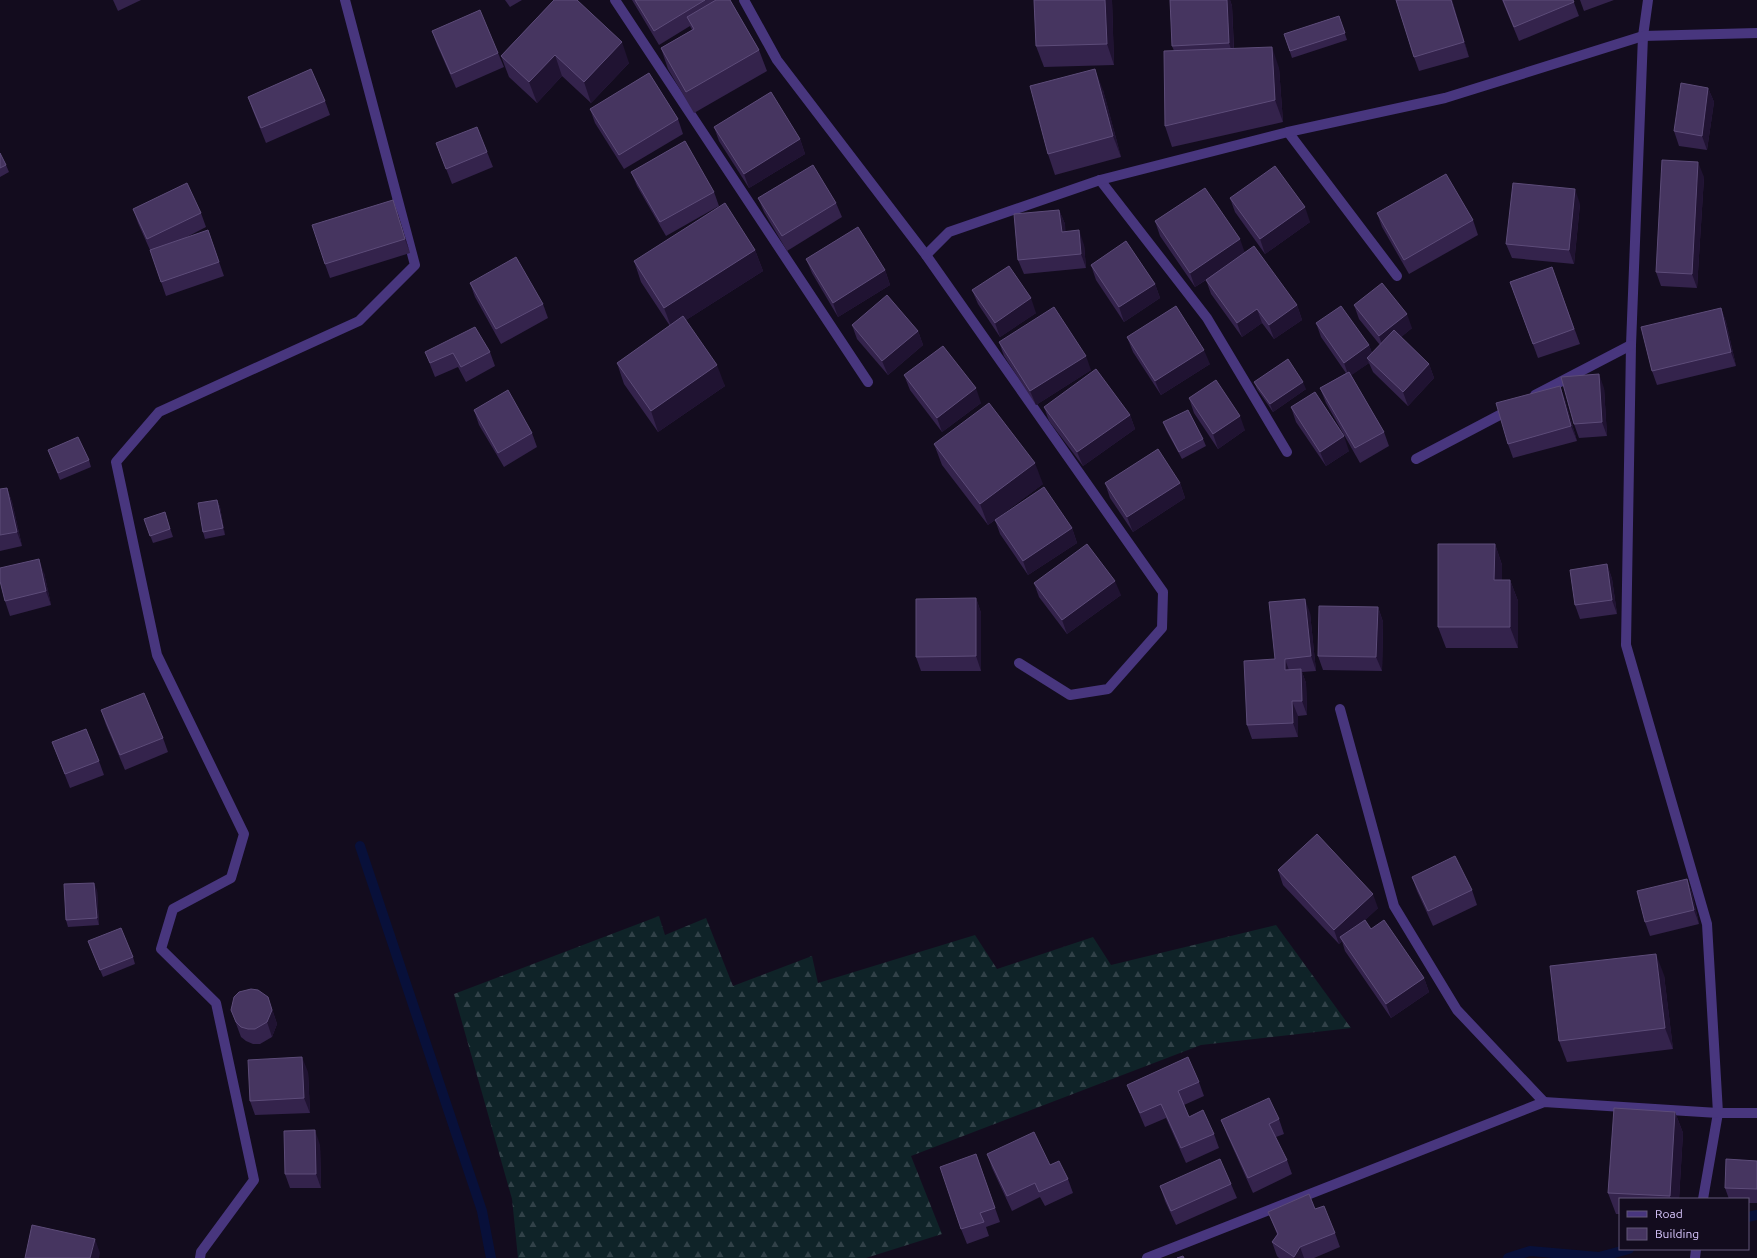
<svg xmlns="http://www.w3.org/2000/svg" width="1757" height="1258" font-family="Ubuntu,sans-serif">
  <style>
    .forest { fill: url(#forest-firs) }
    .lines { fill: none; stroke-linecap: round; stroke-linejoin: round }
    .stream { stroke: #08103a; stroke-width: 10 }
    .minor { stroke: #48367e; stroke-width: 10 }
    .wall { fill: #34234c }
    .shaded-wall { fill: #201332 }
    .building { fill: #463560; stroke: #5d4c79 }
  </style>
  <defs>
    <pattern id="forest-firs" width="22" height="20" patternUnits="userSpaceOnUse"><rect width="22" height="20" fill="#0f2328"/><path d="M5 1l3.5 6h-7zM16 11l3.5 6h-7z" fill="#314148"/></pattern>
  </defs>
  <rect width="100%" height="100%" fill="#130c1e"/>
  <!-- forest -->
  <polygon class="forest" points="659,916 665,935 706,918 733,986 812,956 818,983 975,935 997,969 1093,937 1111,965 1276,925 1351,1028 1201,1045 911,1156 942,1234 866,1258 518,1258 512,1199 454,994"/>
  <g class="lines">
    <!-- stream -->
    <g class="stream">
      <polyline points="360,846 482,1211 491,1258"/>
      <polyline points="1748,1217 1757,1215"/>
      <polyline points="1508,1258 1530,1251 1599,1257 1629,1249"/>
    </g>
    <!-- minor -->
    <g class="minor">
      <polyline points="615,0 868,382"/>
      <polyline points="744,0 777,60 926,255 1163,592 1162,628 1108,689 1070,695 1019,663"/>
      <polyline points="1648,0 1643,36 1631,345 1626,645 1707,924 1718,1113 1703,1199"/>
      <polyline points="1288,132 1397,276"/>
      <polyline points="1100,180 1207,318 1287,452"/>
      <polyline points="926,255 949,232 1100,180 1288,132 1445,98 1643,36 1757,33"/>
      <polyline points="1535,395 1631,345"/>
      <polyline points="1416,459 1511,409"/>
      <polyline points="1340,709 1394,906 1457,1010 1544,1102"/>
      <polyline points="200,1258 201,1252 254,1180 216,1003 161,949 173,909 231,878 244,834 157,655 116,462 159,412 359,321 415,265 345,0"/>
      <polyline points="1147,1258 1544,1102 1718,1113 1757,1113"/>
      <polyline points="1695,1258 1696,1249"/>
    </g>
  </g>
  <!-- wall -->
  <g class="wall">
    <polygon points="113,0 141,0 118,11"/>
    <polygon points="505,0 522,0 510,7"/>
    <polygon points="554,0 629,63 591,103 562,76 537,103 509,77 501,56"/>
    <polygon points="632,0 730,0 759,50 767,71 694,113 668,69 661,48 692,30 690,26 659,45"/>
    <polygon points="1034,0 1112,0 1114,65 1044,67 1036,46"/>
    <polygon points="1170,0 1230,0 1232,6 1234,48 1279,68 1283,122 1172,147 1165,126 1174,51 1172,46"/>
    <polygon points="1396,0 1452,0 1469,57 1419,71 1414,57"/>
    <polygon points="1502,0 1573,0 1579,16 1519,41"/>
    <polygon points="1580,0 1614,0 1584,11"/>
    <polygon points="1339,16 1347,40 1292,58 1284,34"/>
    <polygon points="432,31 498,53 504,67 456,88 437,45"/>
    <polygon points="1708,88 1714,102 1707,150 1679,146 1674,131"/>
    <polygon points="1103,90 1121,157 1055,175 1048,154"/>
    <polygon points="248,97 325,101 330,115 266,143 253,111"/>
    <polygon points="590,109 678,119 683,134 624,169 595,123"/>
    <polygon points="714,127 800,139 805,154 749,188 719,141"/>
    <polygon points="436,143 487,152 493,167 452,184"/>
    <polygon points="0,153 6,165 9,172 0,177"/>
    <polygon points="631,172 714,192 719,206 666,236 637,186"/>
    <polygon points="1704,177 1697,288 1661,286 1656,272"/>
    <polygon points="758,198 836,203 842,217 787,251 764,212"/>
    <polygon points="1230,198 1310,222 1265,254 1235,212"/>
    <polygon points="1580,204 1574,264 1512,258 1506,244"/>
    <polygon points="133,209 201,213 206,227 183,239 208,230 224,276 166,296 150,250 138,223"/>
    <polygon points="1059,210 1065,224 1065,232 1084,245 1086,268 1024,274 1018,260"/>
    <polygon points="1377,213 1473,220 1478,235 1409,274 1382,227"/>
    <polygon points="398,214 410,253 330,278 325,264"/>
    <polygon points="1155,221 1245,252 1297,305 1302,320 1274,339 1262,323 1242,337 1211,294 1206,280 1195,287 1160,236"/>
    <polygon points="755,250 763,271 686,320 725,386 658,432 624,384 617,363 670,326 641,282 634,261"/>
    <polygon points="806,259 885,270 890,285 838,317 812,273"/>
    <polygon points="1091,265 1155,284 1160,298 1124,322 1096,280"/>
    <polygon points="1552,267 1580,344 1538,358 1510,282"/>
    <polygon points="470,283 543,304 548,318 501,344 475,297"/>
    <polygon points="972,290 1036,313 1000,337 978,304"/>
    <polygon points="1354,305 1412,328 1401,337 1429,364 1434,378 1408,406 1373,372 1369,363 1351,375 1384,432 1389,446 1360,463 1326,403 1320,388 1346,373 1321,337 1316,323 1369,345 1372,353 1380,345 1359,319"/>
    <polygon points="1721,308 1726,322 1736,366 1657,385 1652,371"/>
    <polygon points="852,325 918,331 923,345 888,375 857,339"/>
    <polygon points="1127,337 1210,364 1161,395 1133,352"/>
    <polygon points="999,342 1091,370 1036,405 1004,356"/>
    <polygon points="425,352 490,352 495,366 466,382 458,367 435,377"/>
    <polygon points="904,375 981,403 942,432 910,390"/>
    <polygon points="1254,382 1306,389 1273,412 1257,389"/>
    <polygon points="1560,386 1565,400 1577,441 1513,458 1508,444"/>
    <polygon points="1604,388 1607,436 1579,438 1574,424"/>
    <polygon points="1189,398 1245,430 1218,449 1194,413"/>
    <polygon points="1044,407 1130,415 1135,429 1083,466 1049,421"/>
    <polygon points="1291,407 1349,451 1326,466 1296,422"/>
    <polygon points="474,410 532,433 537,447 504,467 479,425"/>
    <polygon points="1163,422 1203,439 1206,446 1182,459 1166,430"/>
    <polygon points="934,444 1043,484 997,518 1072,528 1077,543 1028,575 1000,534 995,520 988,525 942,465"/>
    <polygon points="48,450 89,460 91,467 60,480"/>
    <polygon points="1105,483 1180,483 1185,498 1133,532 1110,498"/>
    <polygon points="7,488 12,502 22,546 0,551 0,489"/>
    <polygon points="217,500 220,507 225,535 205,539 203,532"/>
    <polygon points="144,519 167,519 173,537 153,543"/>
    <polygon points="1495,544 1502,565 1502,580 1510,580 1518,601 1518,648 1446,648 1438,627"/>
    <polygon points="1607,564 1612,579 1617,614 1580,619 1575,605"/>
    <polygon points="44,573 51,605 10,616 5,601"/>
    <polygon points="1034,583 1121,595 1067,634 1039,597"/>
    <polygon points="976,598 981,613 981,671 921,671 916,657"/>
    <polygon points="1378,607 1383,622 1382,671 1323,670 1318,656"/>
    <polygon points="1310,613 1316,671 1302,672 1306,683 1307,715 1298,716 1298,737 1252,739 1247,725 1275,659"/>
    <polygon points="101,710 163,738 168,752 125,770 106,725"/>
    <polygon points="52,742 99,761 104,775 70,788"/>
    <polygon points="1278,870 1378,908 1365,920 1371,929 1424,978 1429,992 1391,1018 1345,951 1342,941 1339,944 1283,885"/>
    <polygon points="1412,877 1472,890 1477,905 1433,926 1417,891"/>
    <polygon points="1687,879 1692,893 1699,924 1650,936 1645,922"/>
    <polygon points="97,890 99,925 68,927 66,920"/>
    <polygon points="88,941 133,957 135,964 103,977"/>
    <polygon points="1664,975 1673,1049 1567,1062 1559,1041"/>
    <polygon points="268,997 277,1024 272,1037 260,1044 253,1044 246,1041 241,1037 231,1010"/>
    <polygon points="308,1072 310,1113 255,1115 250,1101"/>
    <polygon points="1199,1082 1204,1096 1184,1105 1189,1117 1214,1134 1219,1148 1186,1163 1166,1118 1145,1127 1127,1085"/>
    <polygon points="1675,1112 1683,1133 1679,1199 1620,1199 1620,1214 1616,1214 1608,1193"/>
    <polygon points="1279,1119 1284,1134 1276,1137 1287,1160 1292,1174 1253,1193 1227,1135 1221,1120"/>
    <polygon points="320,1145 321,1188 290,1188 285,1174"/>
    <polygon points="976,1154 1000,1222 986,1227 989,1236 967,1244 961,1229"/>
    <polygon points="987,1154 1068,1179 1073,1193 1045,1206 1040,1197 1012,1211 992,1168"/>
    <polygon points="1757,1161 1757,1203 1748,1203 1748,1199 1729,1199 1725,1188"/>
    <polygon points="1231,1184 1237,1198 1176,1225 1165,1201 1160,1186"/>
    <polygon points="1315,1209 1335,1233 1340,1247 1314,1258 1279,1258 1277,1256 1272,1242 1277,1234 1268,1212"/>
  </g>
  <!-- shaded-wall -->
  <g class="shaded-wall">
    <polygon points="1105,0 1112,0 1114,65 1107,44"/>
    <polygon points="1227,0 1230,0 1232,6 1234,58 1229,43"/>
    <polygon points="1451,0 1452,0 1469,57 1464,42"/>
    <polygon points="622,42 629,63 591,103 584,82"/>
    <polygon points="1272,47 1279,68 1283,122 1275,100"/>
    <polygon points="555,55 562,76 537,103 529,82"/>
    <polygon points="1095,69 1103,90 1121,157 1113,136"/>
    <polygon points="1708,88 1714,102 1707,150 1702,136"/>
    <polygon points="800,139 805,154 749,188 744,174"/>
    <polygon points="1698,162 1704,177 1697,288 1692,274"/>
    <polygon points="1575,189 1580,204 1574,264 1569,250"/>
    <polygon points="393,200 398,214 410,253 405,239"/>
    <polygon points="1305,207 1310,222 1265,254 1260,239"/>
    <polygon points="1059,210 1065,224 1067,246 1062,232"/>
    <polygon points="1079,230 1084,245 1086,268 1081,254"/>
    <polygon points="1240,239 1245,253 1195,287 1190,273"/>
    <polygon points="755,250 763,271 672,329 664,308"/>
    <polygon points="885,270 890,285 838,317 833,303"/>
    <polygon points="1155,284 1160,298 1124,322 1119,307"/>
    <polygon points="1031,298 1036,313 1000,337 995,323"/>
    <polygon points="1297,305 1302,320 1274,339 1269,325"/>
    <polygon points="1721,308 1726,322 1736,366 1731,352"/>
    <polygon points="1257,309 1262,323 1242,337 1237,323"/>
    <polygon points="1407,314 1412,328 1384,351 1379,336"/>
    <polygon points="918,331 923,345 888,375 882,361"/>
    <polygon points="1369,345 1374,359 1367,358 1369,363 1349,377 1344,363"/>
    <polygon points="1204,350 1210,364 1161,395 1155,381"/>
    <polygon points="1086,356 1091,370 1036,405 1030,391"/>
    <polygon points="1429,364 1434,378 1408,406 1403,392"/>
    <polygon points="717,365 725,386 658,432 651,411"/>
    <polygon points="1599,374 1604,388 1607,436 1602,422"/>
    <polygon points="1303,382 1306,389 1273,412 1270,404"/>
    <polygon points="1560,386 1565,400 1577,441 1571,426"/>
    <polygon points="976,388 981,403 942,432 937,418"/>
    <polygon points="1130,415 1135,429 1083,466 1077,452"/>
    <polygon points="1240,416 1245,430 1218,449 1213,434"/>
    <polygon points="1344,436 1349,451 1326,466 1320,452"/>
    <polygon points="1035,463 1043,484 988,525 980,504"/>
    <polygon points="1180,483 1185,498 1133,532 1127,517"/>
    <polygon points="7,488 12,502 22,546 17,532"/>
    <polygon points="217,500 220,507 225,535 223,528"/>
    <polygon points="1072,528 1077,543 1028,575 1023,561"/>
    <polygon points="1495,544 1502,565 1502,601 1494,580"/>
    <polygon points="39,559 44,573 51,605 46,591"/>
    <polygon points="1607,564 1612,579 1617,614 1612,600"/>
    <polygon points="1510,580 1518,601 1518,648 1510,627"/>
    <polygon points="1115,581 1121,595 1067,634 1062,620"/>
    <polygon points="976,598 981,613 981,671 976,656"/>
    <polygon points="1305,599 1310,613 1316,671 1311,656"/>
    <polygon points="1378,607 1383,622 1382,671 1376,657"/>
    <polygon points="1285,659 1290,673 1285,670"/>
    <polygon points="1301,669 1306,683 1307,715 1302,701"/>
    <polygon points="1292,701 1298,716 1298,737 1293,723"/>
    <polygon points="1687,879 1692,893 1699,924 1694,910"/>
    <polygon points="94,883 97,890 99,925 97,918"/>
    <polygon points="1373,894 1378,908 1343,941 1340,937 1342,941 1339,944 1334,930"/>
    <polygon points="1656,954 1664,975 1673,1049 1665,1028"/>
    <polygon points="1424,978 1429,992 1391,1018 1386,1004"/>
    <polygon points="268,997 277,1024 272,1037 267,1022"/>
    <polygon points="302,1057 308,1072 310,1113 304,1098"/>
    <polygon points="1675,1112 1683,1133 1679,1199 1671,1199 1670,1196"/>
    <polygon points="315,1130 320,1145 321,1188 316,1174"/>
    <polygon points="95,1239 100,1253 99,1258 90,1258"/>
    <polygon points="1300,1247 1304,1258 1294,1258 1294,1257"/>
  </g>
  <!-- building -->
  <g class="building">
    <polygon points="554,0 577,0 622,42 584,82 555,55 529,82 501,56"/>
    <polygon points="635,0 705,0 654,31"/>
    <polygon points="716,0 730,0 759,50 686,92 661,48 694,29 687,17"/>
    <polygon points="1034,0 1105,0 1107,44 1036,46"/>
    <polygon points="1170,0 1227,0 1229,43 1172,46"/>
    <polygon points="1396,0 1451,0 1464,42 1414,57"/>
    <polygon points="1503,0 1573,0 1574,2 1514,27"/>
    <polygon points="480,10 498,53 451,74 432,31"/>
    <polygon points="1339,16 1345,33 1290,51 1284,34"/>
    <polygon points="1272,47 1275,100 1165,126 1164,51"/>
    <polygon points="311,69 325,101 261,128 248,97"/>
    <polygon points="1095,69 1113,136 1048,154 1030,86"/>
    <polygon points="649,73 678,119 619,155 590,109"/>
    <polygon points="1681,83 1708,88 1702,136 1674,131"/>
    <polygon points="771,92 800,139 744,174 714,127"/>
    <polygon points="477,127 487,152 446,169 436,143"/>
    <polygon points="685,141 714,192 660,222 631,172"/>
    <polygon points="0,153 6,165 0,168"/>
    <polygon points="1662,160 1698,162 1692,274 1656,272"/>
    <polygon points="813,165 836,203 782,236 758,198"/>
    <polygon points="1275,166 1305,207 1260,239 1230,198"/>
    <polygon points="1446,174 1473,220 1404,260 1377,213"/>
    <polygon points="187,183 201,213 147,239 133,209"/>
    <polygon points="1513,183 1575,189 1569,250 1506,244"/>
    <polygon points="1205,188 1240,239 1190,273 1155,221"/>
    <polygon points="393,200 405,239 325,264 312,225"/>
    <polygon points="725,203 755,250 664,308 634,261"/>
    <polygon points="1059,210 1062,232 1079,230 1081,254 1018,260 1014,214"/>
    <polygon points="858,227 885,270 833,303 806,259"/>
    <polygon points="208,230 219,262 161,282 150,250"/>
    <polygon points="1126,241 1155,284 1119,307 1091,265"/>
    <polygon points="1254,246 1297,305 1269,325 1257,309 1237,323 1206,280"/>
    <polygon points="516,257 543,304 496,329 470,283"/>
    <polygon points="1009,266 1031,298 995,323 972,290"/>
    <polygon points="1552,267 1574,329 1533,344 1510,282"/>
    <polygon points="1382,283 1407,314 1379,336 1354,305"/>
    <polygon points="887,295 918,331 882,361 852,325"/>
    <polygon points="1176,306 1204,350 1155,381 1127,337"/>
    <polygon points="1341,306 1369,345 1344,363 1316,323"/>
    <polygon points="1054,307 1086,356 1030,391 999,342"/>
    <polygon points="1721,308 1731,352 1652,371 1641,327"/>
    <polygon points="683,316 717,365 651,411 617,363"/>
    <polygon points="475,327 490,352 461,367 453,353 430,363 425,352"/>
    <polygon points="1394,330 1429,364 1403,392 1367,358"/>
    <polygon points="943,346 976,388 937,418 904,375"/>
    <polygon points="1288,359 1303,382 1270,404 1254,382"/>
    <polygon points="1096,369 1130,415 1077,452 1044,407"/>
    <polygon points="1349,372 1384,432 1355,448 1320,388"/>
    <polygon points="1599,374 1602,422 1574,424 1561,377"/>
    <polygon points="1216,380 1240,416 1213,434 1189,398"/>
    <polygon points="1560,386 1571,426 1508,444 1496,403"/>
    <polygon points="508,390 532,433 498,453 474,410"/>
    <polygon points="1315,392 1344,436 1320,452 1291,407"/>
    <polygon points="989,403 1035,463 980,504 934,444"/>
    <polygon points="1188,410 1203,439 1179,452 1163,422"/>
    <polygon points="78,437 89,460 58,473 48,450"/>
    <polygon points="1158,449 1180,483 1127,517 1105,483"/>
    <polygon points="1044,487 1072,528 1023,561 995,520"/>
    <polygon points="7,488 17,532 0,535 0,489"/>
    <polygon points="217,500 223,528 203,532 198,503"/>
    <polygon points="165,512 170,529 150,536 144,519"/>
    <polygon points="1087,544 1115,581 1062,620 1034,583"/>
    <polygon points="1438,544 1495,544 1494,580 1510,580 1510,627 1438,627"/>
    <polygon points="39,559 46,591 5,601 0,581 0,568"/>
    <polygon points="1607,564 1612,600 1575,605 1570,570"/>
    <polygon points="976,598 976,656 916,657 916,599"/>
    <polygon points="1305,599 1311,656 1285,659 1285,670 1301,669 1302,701 1292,701 1293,723 1247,725 1244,661 1275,659 1269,602"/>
    <polygon points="1319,606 1378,607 1376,657 1318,656"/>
    <polygon points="144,693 163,738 120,755 101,710"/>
    <polygon points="86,729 99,761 65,774 52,742"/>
    <polygon points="1317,834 1373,894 1334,930 1278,870"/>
    <polygon points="1455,856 1472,890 1428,911 1412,877"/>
    <polygon points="1687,879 1694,910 1645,922 1637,891"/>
    <polygon points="94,883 97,918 66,920 64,884"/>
    <polygon points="1365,920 1371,929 1384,920 1424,978 1386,1004 1340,937"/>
    <polygon points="121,928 133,957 100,970 88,941"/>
    <polygon points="1656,954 1665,1028 1559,1041 1550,966"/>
    <polygon points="251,989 258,990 268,997 272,1010 267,1022 255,1029 248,1029 241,1027 236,1022 231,1010 234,997 239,992"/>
    <polygon points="302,1057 304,1098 250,1101 248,1060"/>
    <polygon points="1188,1057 1199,1082 1178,1091 1189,1117 1203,1110 1214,1134 1181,1148 1161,1104 1140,1113 1127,1085"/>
    <polygon points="1269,1098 1279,1119 1269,1124 1287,1160 1248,1178 1221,1120"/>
    <polygon points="1614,1108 1675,1112 1670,1196 1608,1193"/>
    <polygon points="315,1130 316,1174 285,1174 284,1131"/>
    <polygon points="1034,1132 1050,1165 1059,1161 1068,1179 1039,1192 1035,1183 1007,1196 987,1154"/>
    <polygon points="976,1154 995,1208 980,1213 984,1222 961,1229 940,1167"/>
    <polygon points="1220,1159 1231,1184 1171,1211 1160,1186"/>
    <polygon points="1726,1159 1757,1161 1757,1189 1725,1188"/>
    <polygon points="1309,1194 1315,1209 1324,1206 1335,1233 1300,1247 1294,1257 1272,1242 1278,1234 1268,1212"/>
    <polygon points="32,1225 95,1239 90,1258 25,1258"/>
    <polygon points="1183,1256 1184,1258 1177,1258"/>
  </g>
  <!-- legend -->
  <rect x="1619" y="1198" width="130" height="52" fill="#130c1e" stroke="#635778"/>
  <rect x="1627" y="1211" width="20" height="6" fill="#48367e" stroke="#635778"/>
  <text x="1655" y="1218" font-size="12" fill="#dac8ff">Road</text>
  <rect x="1627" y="1228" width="20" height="12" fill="#463560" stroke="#635778"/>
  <text x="1655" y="1238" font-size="12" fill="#dac8ff">Building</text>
</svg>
